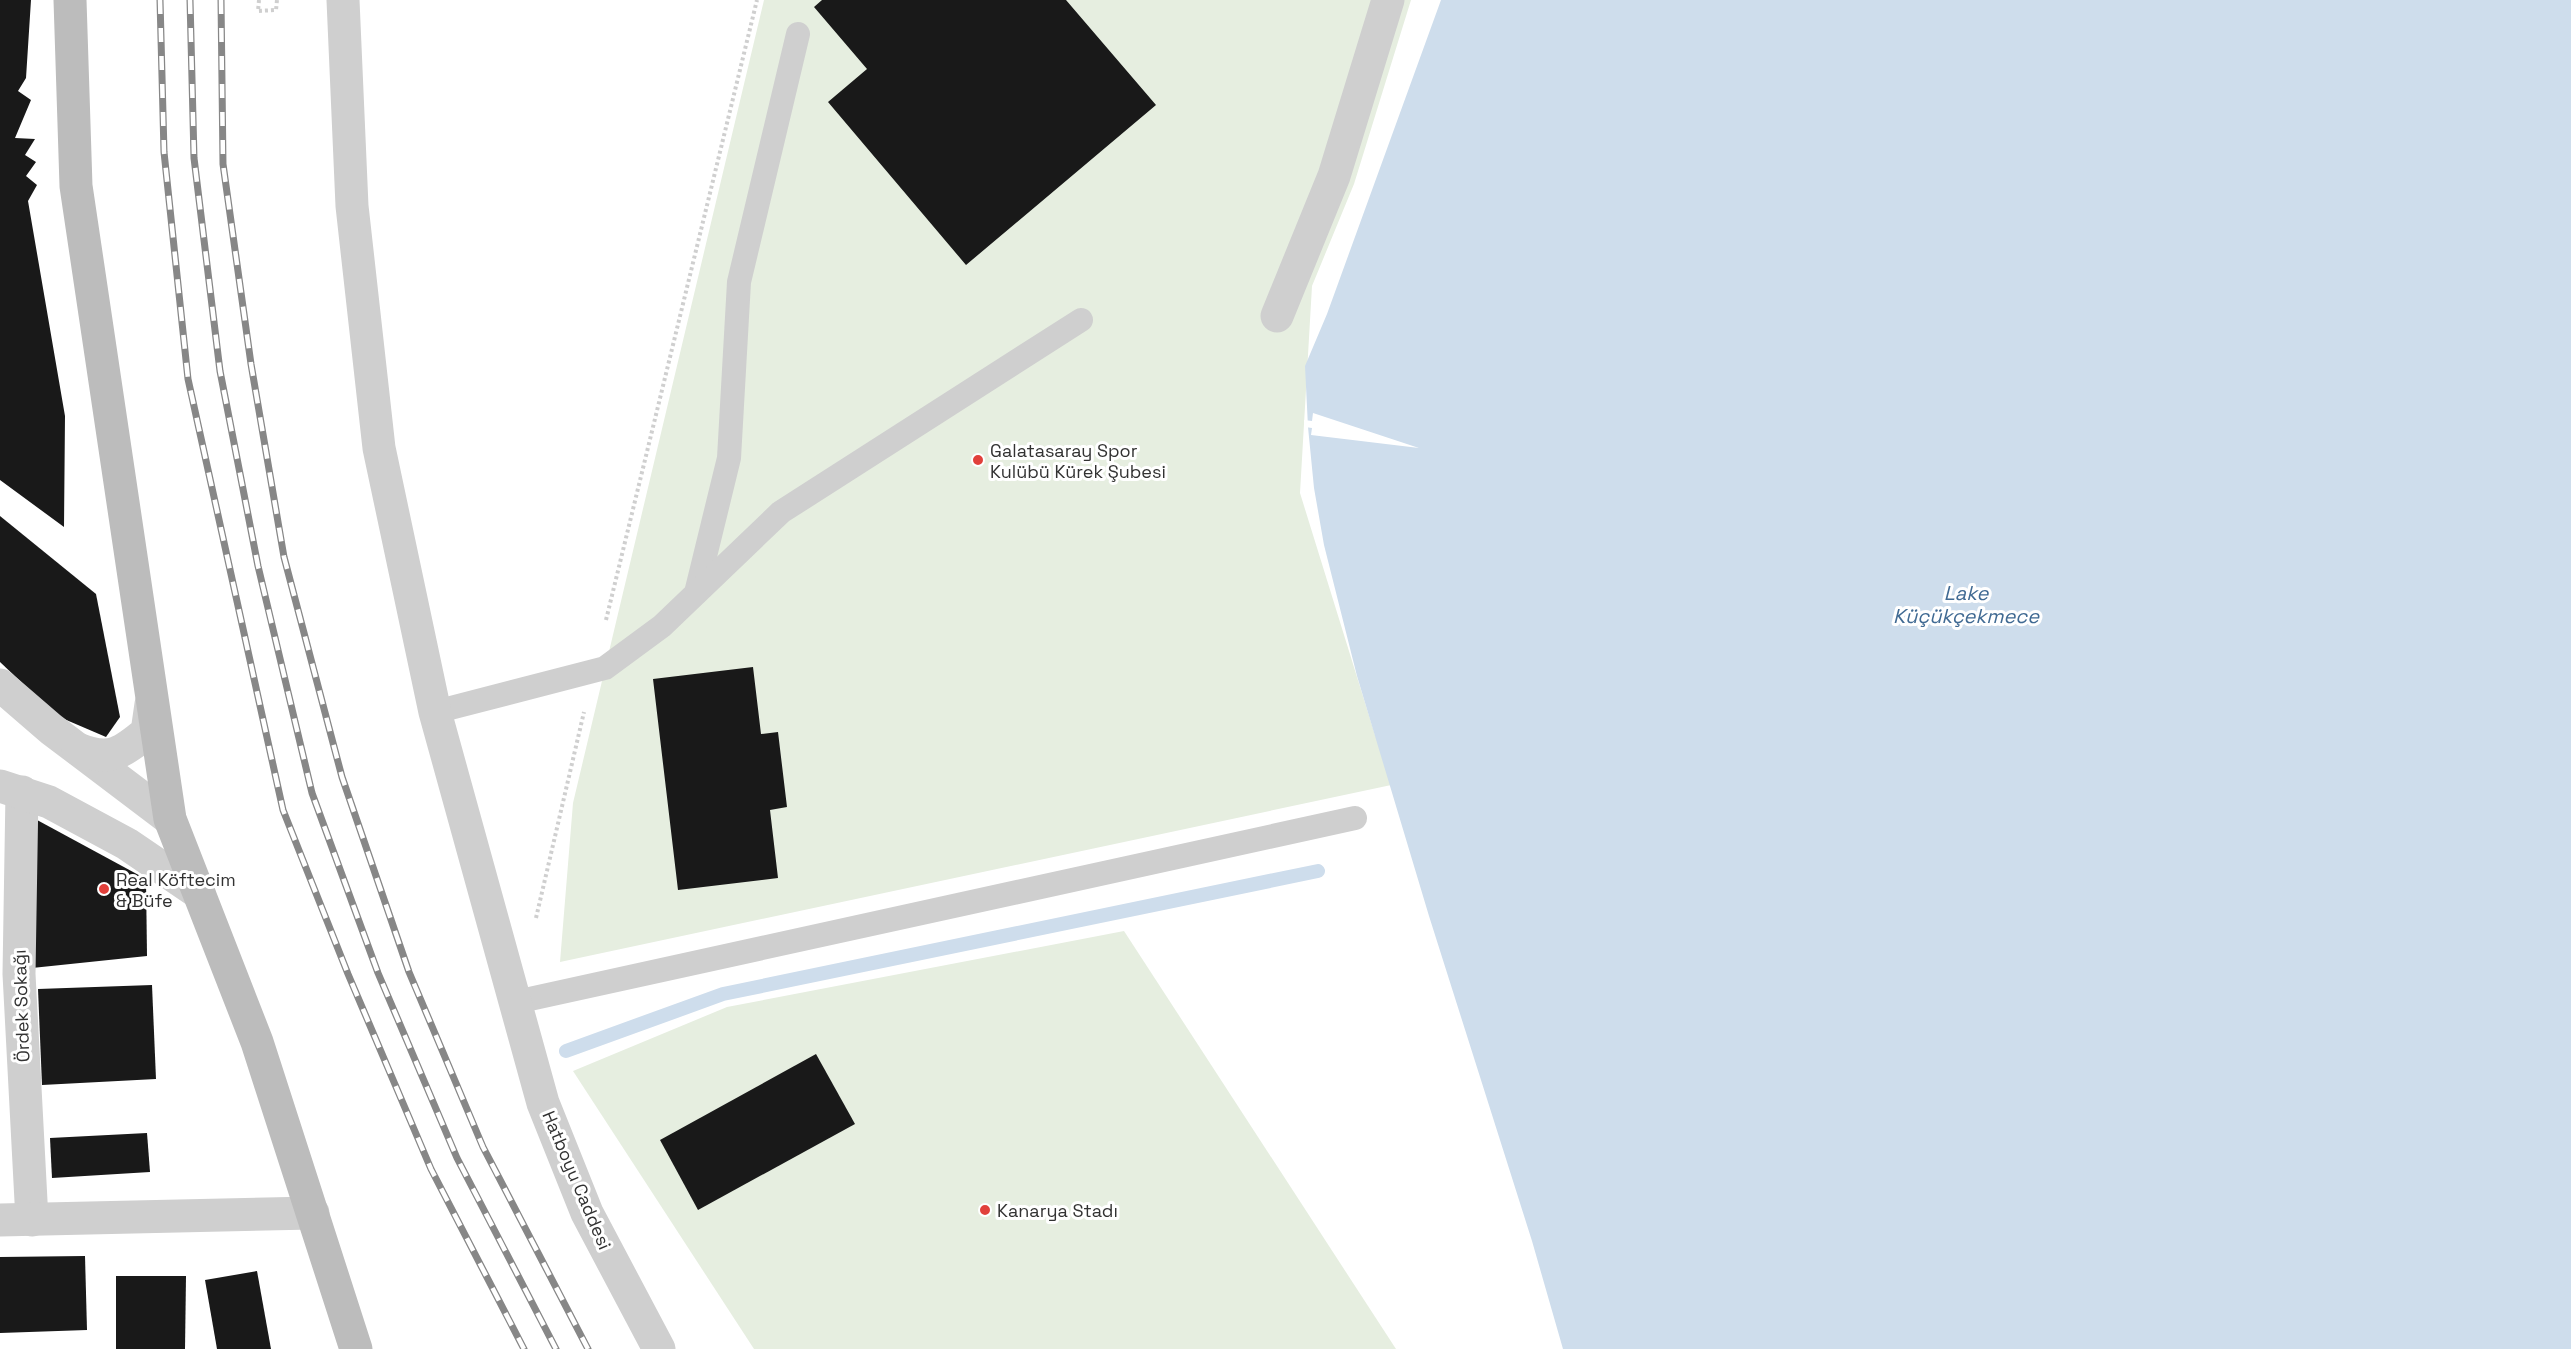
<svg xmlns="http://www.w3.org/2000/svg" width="2571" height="1349" font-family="'Space Grotesk',sans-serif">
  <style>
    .green { fill: #e6eee0 }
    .water { fill: #ceddec }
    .pier { fill: #fff }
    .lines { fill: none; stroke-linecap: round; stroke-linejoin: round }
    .stream { stroke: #ceddec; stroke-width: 14 }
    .building { fill: #191919 }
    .path { stroke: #cfcfcf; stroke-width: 4; stroke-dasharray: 3 3; stroke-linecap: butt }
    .service { stroke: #cfcfcf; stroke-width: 24 }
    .pedestrian { stroke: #cfcfcf; stroke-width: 33 }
    .minor { stroke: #cfcfcf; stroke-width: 33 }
    .tertiary { stroke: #cfcfcf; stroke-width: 33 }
    .secondary { stroke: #bcbcbc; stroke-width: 33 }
    .rail-casing { stroke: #878787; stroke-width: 7 }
    .rail { stroke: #fff; stroke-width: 4.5; stroke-dasharray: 14; stroke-linecap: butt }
    .poi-dot { fill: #e1403b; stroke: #fff; stroke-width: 2 }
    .labels { text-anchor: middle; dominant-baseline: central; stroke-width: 6; stroke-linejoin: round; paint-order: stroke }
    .poi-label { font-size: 18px; fill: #323232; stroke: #fff; text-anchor: start }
    .street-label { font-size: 18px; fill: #323232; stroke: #fff }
    .water-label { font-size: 20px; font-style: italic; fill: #406a93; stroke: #fff }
  </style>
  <rect width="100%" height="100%" fill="#fff"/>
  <!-- green -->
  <g class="green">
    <polygon points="764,0 1411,0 1354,184 1312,286 1300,493 1375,735 1396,784 560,962 573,803"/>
    <polygon points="1124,931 1396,1349 754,1349 573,1071 727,1007"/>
  </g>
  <!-- water -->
  <polygon class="water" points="1441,0 2571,0 2571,1349 1563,1349 1532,1241 1429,916 1357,676 1324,545 1314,488 1308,427 1305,366 1327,314"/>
  <!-- pier -->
  <polygon class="pier" points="1313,413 1419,448 1311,435 1312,428 1305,427 1304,420 1312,421"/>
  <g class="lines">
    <!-- stream -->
    <polyline class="stream" points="566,1051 723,994 1318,871"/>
  </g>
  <!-- building -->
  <g class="building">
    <polygon points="0,0 31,0 26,78 18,91 31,100 15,138 35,139 25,155 36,162 26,176 37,185 28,201 65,416 64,527 0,480"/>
    <polygon points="822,0 1066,0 1156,105 966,265 828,102 867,69 814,7"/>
    <polygon points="0,516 96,594 120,717 106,737 57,716 0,662"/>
    <polygon points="753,667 761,734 778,732 787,807 770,810 778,878 678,890 653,679"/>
    <polygon points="26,814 146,879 147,956 32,968"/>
    <polygon points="152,985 156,1079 42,1085 38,989"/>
    <polygon points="816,1054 855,1124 698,1210 660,1140"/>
    <polygon points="147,1133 150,1172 52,1178 50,1138"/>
    <polygon points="85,1256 87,1330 0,1333 0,1257"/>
    <polygon points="257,1271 271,1349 217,1349 205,1280"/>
    <polygon points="116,1276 186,1276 185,1349 116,1349"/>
  </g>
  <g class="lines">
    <!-- path -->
    <g class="path">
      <polyline points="259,0 258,11 276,10 277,0"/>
      <polyline points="606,620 757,0"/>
      <polyline points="536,918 584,712"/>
    </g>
    <!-- service -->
    <g class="service">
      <polyline points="696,593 729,458 739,282 798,34"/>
      <polyline points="435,712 605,668 662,626 781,512 1081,320"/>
      <polyline points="516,1002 1355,818"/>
    </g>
    <!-- pedestrian -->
    <polyline class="pedestrian" points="1277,316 1334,176 1388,0"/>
    <!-- minor -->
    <g class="minor">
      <polyline points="22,792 19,974 32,1220"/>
      <polyline points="0,1220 313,1213"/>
    </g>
    <!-- tertiary -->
    <g class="tertiary">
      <polyline points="343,0 352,206 379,448 435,712 543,1103 587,1213 659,1349"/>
      <polyline points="0,685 51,729 170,819"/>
      <path d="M 78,749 C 110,762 122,753 147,732 L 151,704"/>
      <polyline points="0,786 49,802 127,844 199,893"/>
    </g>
    <!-- secondary -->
    <polyline class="secondary" points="70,0 76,186 170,819 257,1042 356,1349"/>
    <!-- rail casing -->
    <g class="rail-casing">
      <g id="rail">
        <polyline points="160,0 164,152 188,379 283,810 348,974 431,1169 524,1349"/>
        <polyline points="190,0 194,158 220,371 258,566 312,793 378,973 457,1158 556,1349"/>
        <polyline points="221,0 223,164 251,364 284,557 342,777 409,972 483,1147 588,1349"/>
      </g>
    </g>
    <!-- rail -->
    <use href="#rail" class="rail"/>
  </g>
  <!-- markers -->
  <g class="poi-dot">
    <circle cx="978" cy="460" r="6"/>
    <circle cx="104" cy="889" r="6"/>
    <circle cx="985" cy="1210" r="6"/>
  </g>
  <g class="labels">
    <!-- poi labels -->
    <g class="poi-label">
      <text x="990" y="450">Galatasaray Spor<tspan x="990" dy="21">Kulübü Kürek Şubesi</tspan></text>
      <text x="116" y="879">Real Köftecim<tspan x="116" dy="21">&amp; Büfe</tspan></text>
      <text x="997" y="1210">Kanarya Stadı</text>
    </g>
    <!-- street labels -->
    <g class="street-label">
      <text transform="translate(21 1006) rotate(-92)">Ördek Sokağı</text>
      <text transform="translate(577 1180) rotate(67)">Hatboyu Caddesi</text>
    </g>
    <!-- water labels -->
    <g class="water-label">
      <text x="1966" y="593">Lake<tspan x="1966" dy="23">Küçükçekmece</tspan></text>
    </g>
  </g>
</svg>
